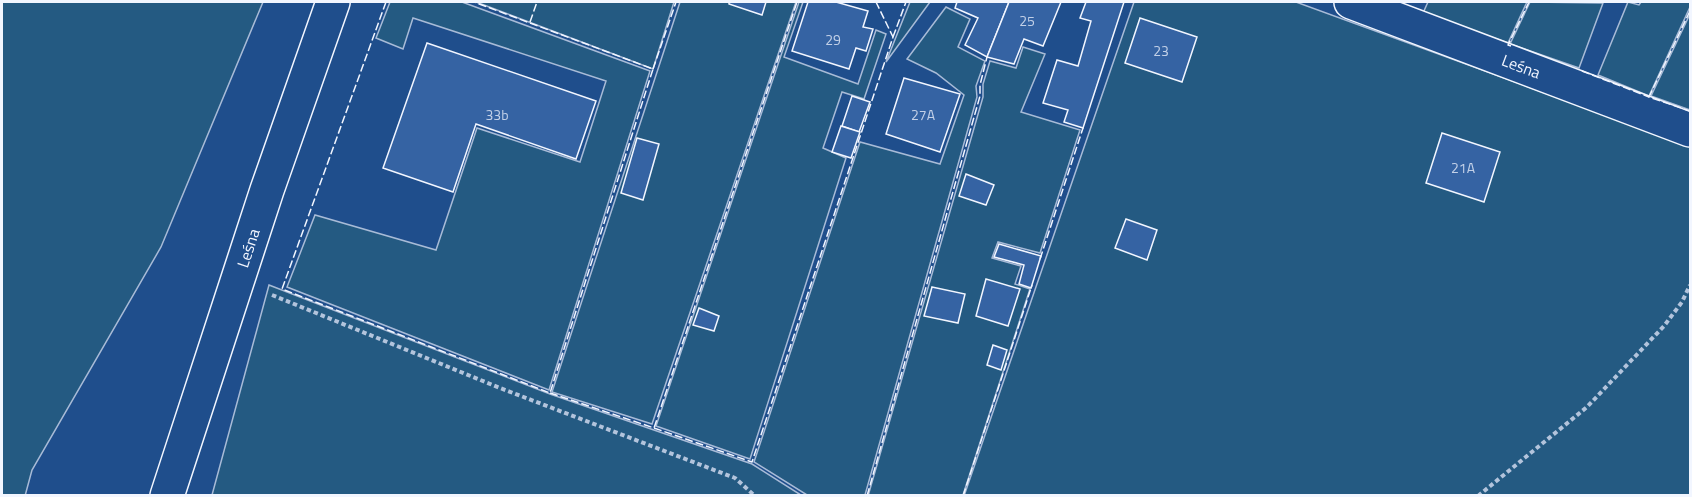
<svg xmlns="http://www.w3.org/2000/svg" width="1692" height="497" font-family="'Titillium Web',sans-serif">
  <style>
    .green { fill: #245a82; stroke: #a8bbd7; stroke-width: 1.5 }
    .building { fill: #3563a3; stroke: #f2f6ff; stroke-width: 1.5 }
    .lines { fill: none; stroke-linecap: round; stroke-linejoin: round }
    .street-casing { stroke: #f2f6ff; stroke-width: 36 }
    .secondary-casing { stroke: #f2f6ff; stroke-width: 36 }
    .path { stroke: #b3c4dc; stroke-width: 4; stroke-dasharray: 4.5 3; stroke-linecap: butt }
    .street { stroke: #1f4e8c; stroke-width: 33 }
    .secondary { stroke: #1f4e8c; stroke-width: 33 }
    .fence { stroke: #f2f6ff; stroke-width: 1.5; stroke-dasharray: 8 3; stroke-linecap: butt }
    .labels { text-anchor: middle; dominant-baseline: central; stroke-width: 4.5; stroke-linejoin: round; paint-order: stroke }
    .number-label { font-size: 14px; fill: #c3d1e8 }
    .street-label { font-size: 16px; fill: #f2f6ff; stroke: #1f4e8c }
  </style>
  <rect width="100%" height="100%" fill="#1f4e8c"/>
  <!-- green -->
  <g class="green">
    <polygon points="2,2 263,2 161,247 32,470 25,496 2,495"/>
    <polygon points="390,2 462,2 650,71 549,390 287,287 315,215 436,250 477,128 580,162 606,81 413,18 403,49 376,38"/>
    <polygon points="476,2 674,2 653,69"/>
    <polygon points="680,2 796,2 652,424 552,392"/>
    <polygon points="799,2 803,2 784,57 858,84 876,30 886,34 864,99 842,92 823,148 846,158 750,459 656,426"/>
    <polygon points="910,2 930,2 886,62"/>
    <polygon points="1134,2 1296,2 1690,146 1690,495 964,496"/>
    <polygon points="1428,2 1527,2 1508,43 1423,13"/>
    <polygon points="1530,2 1603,3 1579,68 1510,44"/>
    <polygon points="1628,2 1639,5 1641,2 1690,2 1690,7 1649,96 1598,75"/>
    <polygon points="946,7 970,19 958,47 985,61 976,86 977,97 865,495 807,495 754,462 860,142 940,164 964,95 936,73 907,59"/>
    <polygon points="1690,14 1690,110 1651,96"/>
    <polygon points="1023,47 1045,54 1021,112 1080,130 1040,253 998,242 992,258 1021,266 1015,284 1030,289 963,495 868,496 983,97 983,84 990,61 1016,68"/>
    <polygon points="269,285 550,394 752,464 801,495 212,495"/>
  </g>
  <!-- building -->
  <g class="building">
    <polygon points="729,2 766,2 762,15 729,4"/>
    <polygon points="808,2 836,2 868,11 863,27 873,29 866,51 856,48 849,69 792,51"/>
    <polygon points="957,2 1009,2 987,57 965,45 978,18 955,8"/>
    <polygon points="1009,2 1061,2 1043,46 1024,39 1014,64 987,57"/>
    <polygon points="1086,2 1124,2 1083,128 1064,122 1068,110 1043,103 1057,60 1078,66 1091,21 1080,18"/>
    <polygon points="1140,18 1197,37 1182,82 1125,63"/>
    <polygon points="427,43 596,101 576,159 476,124 453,192 383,168"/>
    <polygon points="904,78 960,94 940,152 886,134"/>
    <polygon points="852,96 870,102 859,132 842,126"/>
    <polygon points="841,126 860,132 851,158 832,152"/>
    <polygon points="1442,133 1500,152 1484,202 1426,183"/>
    <polygon points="637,138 659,144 643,200 621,193"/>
    <polygon points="966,174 994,185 986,205 959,196"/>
    <polygon points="1126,219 1157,230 1147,260 1115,248"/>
    <polygon points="999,244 1041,256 1031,288 1019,284 1024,265 994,257"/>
    <polygon points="986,279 1020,289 1008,326 976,316"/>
    <polygon points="932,287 965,294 958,323 924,316"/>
    <polygon points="699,308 719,316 714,331 693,325"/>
    <polygon points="993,345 1007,350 1001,370 987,365"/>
  </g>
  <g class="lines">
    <!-- street casing -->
    <g class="street-casing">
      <g id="street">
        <path id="s1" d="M 1351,2 L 1690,130"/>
      </g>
    </g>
    <!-- secondary casing -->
    <g class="secondary-casing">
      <g id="secondary">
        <path id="s2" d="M 167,496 L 267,190 L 333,2"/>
      </g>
    </g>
    <!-- path -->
    <g class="path">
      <polyline points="272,295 500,388 735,478 755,496"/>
      <polyline points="1478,496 1587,407 1664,326 1682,302 1690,285"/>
    </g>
    <!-- street -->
    <use href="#street" class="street"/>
    <!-- secondary -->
    <use href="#secondary" class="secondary"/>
    <!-- fence -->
    <g class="fence">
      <polyline points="386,2 282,289 550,393 653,69 474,2"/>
      <polyline points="1690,11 1649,97 1690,111"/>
      <polyline points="530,22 537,2"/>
      <polyline points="893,37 906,2"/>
      <polyline points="1511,46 1508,45 1529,2"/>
      <polyline points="653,69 676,2"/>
      <polyline points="1582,71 1649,97"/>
      <polyline points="1040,259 1083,128"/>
      <polyline points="550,393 654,428 797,2"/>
      <polyline points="654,428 752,462 893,37 876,2"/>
      <polyline points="867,496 980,96 980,85 987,57"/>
      <polyline points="963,496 1032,285"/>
    </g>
  </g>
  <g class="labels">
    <!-- number labels -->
    <g class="number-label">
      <text x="1027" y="20">25</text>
      <text x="833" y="39">29</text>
      <text x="1161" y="50">23</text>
      <text x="497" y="114">33b</text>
      <text x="923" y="114">27A</text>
      <text x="1463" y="167">21A</text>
    </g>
    <!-- street labels -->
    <g class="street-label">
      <text stroke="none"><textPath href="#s1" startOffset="182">Leśna</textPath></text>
      <text stroke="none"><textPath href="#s2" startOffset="261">Leśna</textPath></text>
    </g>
  </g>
  <!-- border -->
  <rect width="1692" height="497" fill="none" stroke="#f2f6ff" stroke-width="6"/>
</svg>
